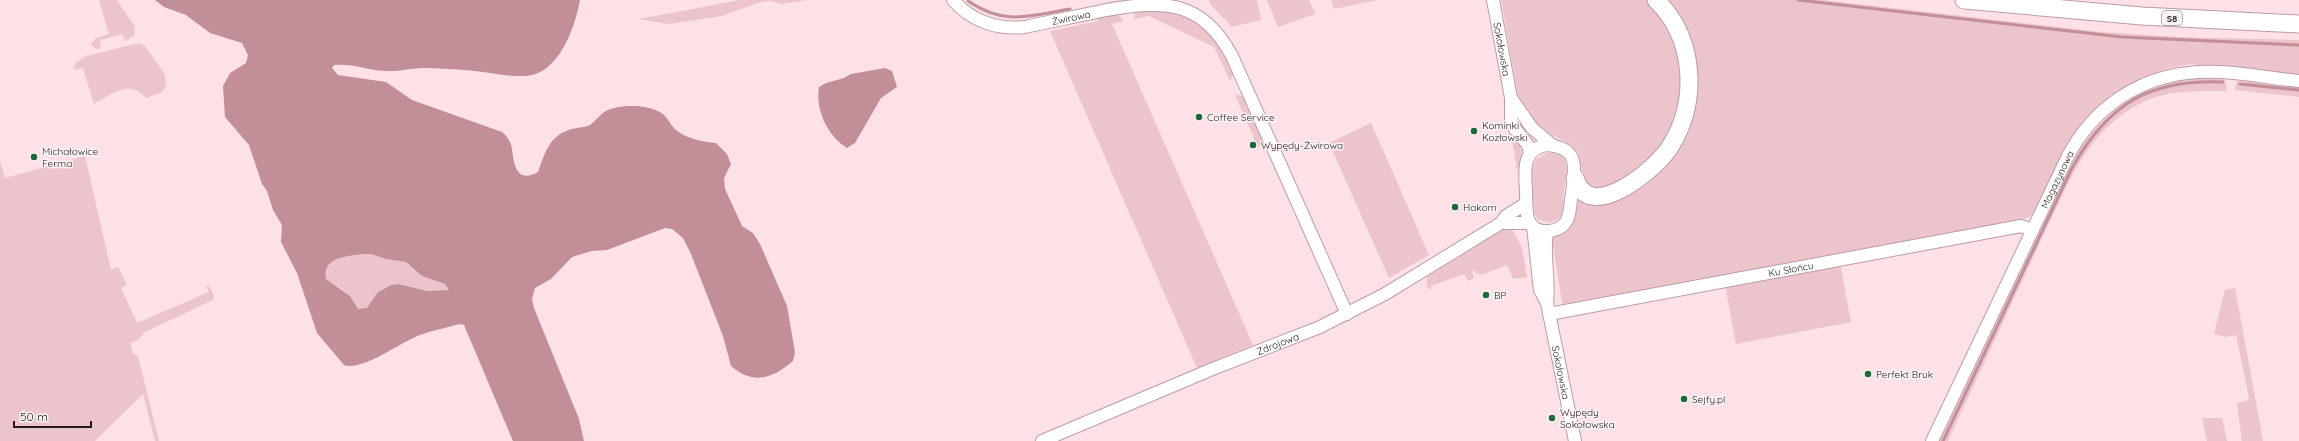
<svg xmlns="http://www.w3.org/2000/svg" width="2299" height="441" font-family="Quicksand,sans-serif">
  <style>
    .green { fill: #ecc4cb }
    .water { fill: #c28e98; fill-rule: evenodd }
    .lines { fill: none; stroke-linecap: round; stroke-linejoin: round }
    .stream { stroke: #c28e98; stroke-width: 3 }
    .minor-casing { stroke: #bd9ca2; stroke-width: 14 }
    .highway-casing { stroke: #bd9ca2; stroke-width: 19 }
    .minor { stroke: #fff; stroke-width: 12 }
    .highway { stroke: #fff; stroke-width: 17 }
    .poi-dot { fill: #1c6836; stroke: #fbf4f5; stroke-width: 1.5 }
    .labels { text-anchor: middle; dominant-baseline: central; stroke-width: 3; stroke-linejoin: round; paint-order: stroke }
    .shield { fill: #fbf4f5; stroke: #655b5c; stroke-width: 1 }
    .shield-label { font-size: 9px; font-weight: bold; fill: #25191b }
    .street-label { font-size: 10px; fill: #25191b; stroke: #fbf4f5 }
    .poi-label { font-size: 10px; fill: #25191b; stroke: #fbf4f5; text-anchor: start }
  </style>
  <rect width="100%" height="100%" fill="#fde1e6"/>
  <!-- green -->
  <g class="green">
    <polygon points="99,0 117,0 135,27 134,36 125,41 122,34 100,40 101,47 99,49 95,48 91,44 96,38 109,34"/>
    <polygon points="740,0 807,0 781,4 771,1 760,2 722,16 669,24 639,19"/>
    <path d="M 1209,0 L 1257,0 L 1261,20 L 1231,27 C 1226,17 1209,7 1209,0 Z"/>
    <polygon points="1267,0 1309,0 1315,14 1278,27"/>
    <polygon points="1331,0 1378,0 1334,9"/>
    <polygon points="1501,0 1647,0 1665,21 1679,52 1684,99 1660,153 1611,187 1594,188 1587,183 1583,175 1578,152 1570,144 1552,135 1536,123 1518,96"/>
    <path d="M 1665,0 L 1823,0 L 2102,32 L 2180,37 L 2299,40 L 2299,75 L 2190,64 L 2166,69 L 2143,77 L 2098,107 L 2076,131 L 2032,215 L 2017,223 L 1563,309 L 1553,245 L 1550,243 C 1554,236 1558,235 1565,231 C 1575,225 1576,212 1578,201 L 1580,199 C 1587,201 1596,205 1603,204 C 1659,195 1703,128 1697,75 C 1694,47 1678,24 1665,0 Z"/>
    <path d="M 1158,9 C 1168,11 1181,13 1191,17 C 1213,28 1223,53 1233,74 L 1230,81 L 1214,47 L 1149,16 L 1134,19 L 1135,13 L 1138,10 Z"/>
    <polygon points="1115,14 1120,16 1123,21 1112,24 1253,345 1197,368 1050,31 1098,21 1097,17"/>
    <path d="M 135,44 L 141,44 L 146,47 L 165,75 L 166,85 L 162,92 L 146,98 C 128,79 113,94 94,104 L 83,68 L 74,70 L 75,63 L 86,56 Z"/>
    <path d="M 2192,79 L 2223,79 L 2226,83 L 2227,91 C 2204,91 2178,90 2156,97 C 2110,112 2083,152 2063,193 L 1948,441 L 1939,441 L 2081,146 C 2112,107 2142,86 2192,79 Z"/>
    <polygon points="2239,81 2299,86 2299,97 2235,90 2236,83"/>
    <polygon points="1235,95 1243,96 1265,144 1258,147"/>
    <polygon points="1371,123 1429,255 1389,278 1329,143"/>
    <path d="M 1510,127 C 1519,141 1527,154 1517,170 Z"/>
    <path d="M 1547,153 C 1574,151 1566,176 1564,192 C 1563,198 1564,205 1563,211 C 1559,226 1541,225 1534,214 L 1531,171 L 1536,159 Z"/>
    <polygon points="85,156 111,270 118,267 127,285 121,288 137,323 209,292 206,286 210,287 214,296 213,300 145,332 138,340 130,343 133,354 138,356 159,441 155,441 143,394 95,441 0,441 0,161 5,178"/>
    <polygon points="1511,227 1522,248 1527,277 1513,279 1507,265 1481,275 1479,273 1476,274 1474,270 1472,272 1474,278 1468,281 1464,274 1431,286 1431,290 1427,287 1427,277 1500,231"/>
    <path d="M 371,254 L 386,259 L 406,262 L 422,276 L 445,284 L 449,290 L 427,291 L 398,284 L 391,285 L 384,288 L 367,308 L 358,309 L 346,292 L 326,279 C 322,255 354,254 371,254 Z"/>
    <polygon points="1840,263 1851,322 1736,344 1725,285"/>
    <polygon points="2235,288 2263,441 2242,441 2237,403 2248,400 2249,397 2236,335 2226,337 2214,334 2225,290"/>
    <polygon points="2202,418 2222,418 2227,441 2207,441"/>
  </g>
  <!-- water -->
  <g class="water">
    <path d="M 155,0 L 580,0 C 575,27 559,75 525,76 C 505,77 484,71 464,70 C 451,69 437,68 424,68 C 411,68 398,72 385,71 C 367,70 352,63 334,65 L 332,68 L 338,75 L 386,82 L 412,100 L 502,132 C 507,136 511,142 512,149 C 514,164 516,184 538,172 C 545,154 548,137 569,130 C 576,127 584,128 590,125 C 596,121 600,114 606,111 C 621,104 649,104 663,114 C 668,118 671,126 676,130 C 687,139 703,142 716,143 L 727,154 L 731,164 L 724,178 L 725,189 L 742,226 L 753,233 L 760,244 L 787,306 L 795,352 L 793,361 C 772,379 753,385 731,366 L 723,336 L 691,254 L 683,238 L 672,229 L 665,228 L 607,250 L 592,251 L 572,257 L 551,279 L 535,288 L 532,299 L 534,308 L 579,419 L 584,441 L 513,441 L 464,325 L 459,324 C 446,328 433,330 420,335 C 403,341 361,372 344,365 L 317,333 L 297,273 L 281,242 L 282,225 L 273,210 L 267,191 L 262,184 L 249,145 L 225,117 L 223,86 L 230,73 L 246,63 L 248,55 L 242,43 L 210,33 L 186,15 L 164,7 ZM 364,254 L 371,254 L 386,259 L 406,262 L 422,276 L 445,284 L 449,290 L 427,291 L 398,284 L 391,285 L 378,292 L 367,308 L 358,309 L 350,296 L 326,279 C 322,257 347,256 364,254 Z"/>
    <path d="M 885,68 L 892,71 L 897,87 L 881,98 L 855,143 L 847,148 C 828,136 815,110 819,87 L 826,83 L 844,78 L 851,74 Z"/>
  </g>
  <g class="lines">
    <!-- stream -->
    <g class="stream">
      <polyline points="1798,0 2122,37 2299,45"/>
      <path d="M 968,1 C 1005,26 1028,16 1070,9"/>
      <polyline points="2240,84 2299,90"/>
      <path d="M 1943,441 L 2072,168 C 2108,104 2149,79 2223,82"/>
    </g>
    <!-- minor casing -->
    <g class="minor-casing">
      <g id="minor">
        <path id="s1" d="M 953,0 C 971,21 997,30 1025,27 C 1052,21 1079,16 1106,10 C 1165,0 1202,0 1232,56 L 1347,314"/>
        <path id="s2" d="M 1493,0 L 1511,98 L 1511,119 L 1515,129 L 1528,145 L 1530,154"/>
        <polyline points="1511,98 1532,128 1552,145"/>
        <path d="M 1546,145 C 1580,147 1575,168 1572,193 C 1569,210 1572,228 1550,231 C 1522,234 1527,208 1526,191 C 1525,172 1521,150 1546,145 Z"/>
        <polyline points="1501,223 1530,223"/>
        <path id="s3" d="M 1533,226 L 1540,290 L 1547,303 L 1575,441"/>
        <path d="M 1547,303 C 1550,279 1543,256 1547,231"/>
        <path id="s4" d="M 1549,314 L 2021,226 L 2033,230"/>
        <path id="s5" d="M 1042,441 L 1210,370 L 1320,327 L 1385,294 L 1501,223 L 1506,216 L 1525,204"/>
        <path id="s6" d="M 1932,441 L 2067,158 C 2093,107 2141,75 2199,72 C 2231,70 2266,78 2299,81"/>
      </g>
    </g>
    <!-- highway casing -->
    <g class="highway-casing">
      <g id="highway">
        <polyline points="1964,0 2142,16 2299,24"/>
        <path d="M 1575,178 C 1589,226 1657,168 1670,147 C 1699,101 1695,38 1656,0"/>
      </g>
    </g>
    <!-- minor -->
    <use href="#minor" class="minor"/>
    <!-- highway -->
    <use href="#highway" class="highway"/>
  </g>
  <!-- markers -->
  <g class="poi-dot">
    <circle cx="1199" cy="117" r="4"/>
    <circle cx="1474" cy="131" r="4"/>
    <circle cx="1253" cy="145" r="4"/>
    <circle cx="34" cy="157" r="4"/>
    <circle cx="1455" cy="207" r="4"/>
    <circle cx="1486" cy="295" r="4"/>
    <circle cx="1868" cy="374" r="4"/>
    <circle cx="1684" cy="399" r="4"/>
    <circle cx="1552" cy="418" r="4"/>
  </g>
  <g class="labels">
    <!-- shield labels -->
    <rect class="shield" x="2162" y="11" width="20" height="14" rx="3"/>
    <g class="shield-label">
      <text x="2172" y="18">S8</text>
    </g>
    <!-- street labels -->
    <g class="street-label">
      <text stroke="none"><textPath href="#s1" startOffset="127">Żwirowa</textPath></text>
      <text stroke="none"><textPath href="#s2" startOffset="50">Sokołowska</textPath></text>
      <text stroke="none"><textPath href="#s6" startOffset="290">Magazynowa</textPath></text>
      <text stroke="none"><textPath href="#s4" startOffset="246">Ku Słońcu</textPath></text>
      <text stroke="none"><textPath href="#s5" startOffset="255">Zdrojowa</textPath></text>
      <text stroke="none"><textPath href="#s3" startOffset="150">Sokołowska</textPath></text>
    </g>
    <!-- poi labels -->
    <g class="poi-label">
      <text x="1207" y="117">Coffee Service</text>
      <text x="1482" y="125">Kominki<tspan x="1482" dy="12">Kozłowski</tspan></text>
      <text x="1261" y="145">Wypędy-Żwirowa</text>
      <text x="42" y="151">Michałowice<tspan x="42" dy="12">Ferma</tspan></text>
      <text x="1463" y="207">Hakom</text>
      <text x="1494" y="295">BP</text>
      <text x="1876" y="374">Perfekt Bruk</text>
      <text x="1692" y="399">Sejfy.pl</text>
      <text x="1560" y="412">Wypędy<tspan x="1560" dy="12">Sokołowska</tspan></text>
    </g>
  </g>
  <!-- scale -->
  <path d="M14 421v6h77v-6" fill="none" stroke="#25191b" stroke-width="2"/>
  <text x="20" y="421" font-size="12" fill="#25191b" stroke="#fbf4f5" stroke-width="3" paint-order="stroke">50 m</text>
</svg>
